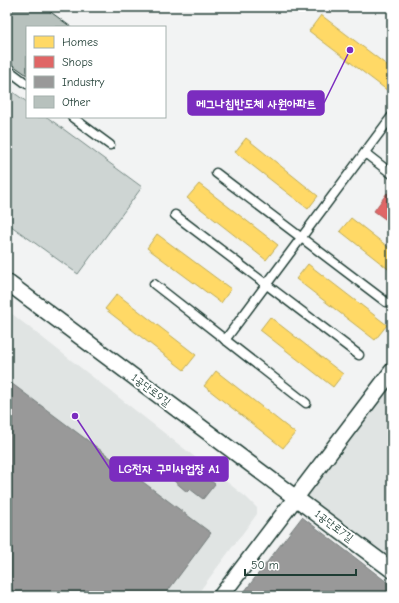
<svg xmlns="http://www.w3.org/2000/svg" width="399" height="603" font-family="'Comic Neue','Poor Story',sans-serif">
  <style>
    .built { fill: #e0e4e3 }
    .green { fill: #ced5d3; stroke: #768984 }
    .homes { fill: #ffd966; stroke: #bcaa57 }
    .shops { fill: #e06666; stroke: #a65a57 }
    .industry { fill: #999; stroke: #747d7b }
    .building { fill: #b7c1bd; stroke: #1f3d34 }
    .lines { fill: none; stroke-linecap: round; stroke-linejoin: round }
    .lane-casing { stroke: #1f3d34; stroke-width: 11 }
    .street-casing { stroke: #1f3d34; stroke-width: 18 }
    .lane { stroke: #fff; stroke-width: 8 }
    .street { stroke: #fff; stroke-width: 15 }
    .labels { text-anchor: middle; dominant-baseline: central; stroke-width: 4; stroke-linejoin: round; paint-order: stroke }
    .street-label { font-size: 11px; fill: #1f3d34; stroke: #fff }
    .leader { fill: none; stroke: #7b2cbf; stroke-width: 1.5 }
    .callout-dot { fill: #7b2cbf; stroke: #fff; stroke-width: 1.5 }
    .callout { fill: #7b2cbf; stroke: #7b2cbf; stroke-width: 1.5 }
    .callout-label { font-size: 12px; text-anchor: middle; font-weight: bold; fill: #fff }
  </style>
  <rect width="100%" height="100%" fill="#f2f3f3"/>
  <filter id="ink" filterUnits="userSpaceOnUse"><feTurbulence type="fractalNoise" baseFrequency=".025" numOctaves="2"/><feDisplacementMap in="SourceGraphic" scale="8" xChannelSelector="R" yChannelSelector="G"/><feConvolveMatrix kernelMatrix="1 2 1 2 8 2 1 2 1" color-interpolation-filters="sRGB"/></filter>
  <g filter="url(#ink)">
    <!-- built -->
    <g class="built">
      <polygon points="7,310 246,497 257,508 257,514 196,596 7,596"/>
      <polygon points="392,371 392,570 295,498"/>
    </g>
    <!-- green -->
    <polygon class="green" points="7,88 27,102 27,117 47,117 142,187 78,274 7,223"/>
    <!-- homes -->
    <g class="homes">
      <polygon points="321,15 392,69 392,94 309,31"/>
      <polygon points="246,138 318,196 308,209 235,152"/>
      <polygon points="199,184 278,245 266,260 187,198"/>
      <polygon points="351,218 392,250 392,272 340,231"/>
      <polygon points="157,234 231,289 221,303 147,248"/>
      <polygon points="308,264 387,325 375,340 296,279"/>
      <polygon points="117,294 196,355 184,370 105,309"/>
      <polygon points="270,317 343,374 333,387 260,330"/>
      <polygon points="216,371 295,433 283,448 204,386"/>
    </g>
    <!-- shops -->
    <polygon class="shops" points="387,193 392,196 392,224 374,211"/>
    <!-- industry -->
    <g class="industry">
      <polygon points="11,383 211,533 164,596 7,596 7,389"/>
      <polygon points="190,459 206,473 204,476 215,484 203,499 190,489 187,492 173,480"/>
      <polygon points="302,517 392,586 392,596 241,596"/>
    </g>
    <!-- building -->
    <polygon class="building" points="7,7 44,7 71,27 27,27 27,75 7,61"/>
    <g class="lines">
      <!-- lane casing -->
      <g class="lane-casing">
        <g id="lane">
          <polyline points="7,69 27,84"/>
          <polyline points="72,117 110,145"/>
          <polyline points="365,153 392,174"/>
          <polyline points="216,173 386,302"/>
          <polyline points="175,215 359,355"/>
          <polyline points="154,284 306,403"/>
          <polyline points="225,340 392,116"/>
        </g>
      </g>
      <!-- street casing -->
      <g class="street-casing">
        <g id="street">
          <polyline points="7,282 392,570"/>
          <polyline points="221,596 392,371"/>
        </g>
      </g>
      <!-- lane -->
      <use href="#lane" class="lane"/>
      <!-- street -->
      <use href="#street" class="street"/>
    </g>
  </g>
  <g class="labels">
    <!-- street labels -->
    <g class="street-label">
      <text transform="translate(151 390) rotate(37)">1공단로9길</text>
      <text transform="translate(334 526) rotate(37)">1공단로7길</text>
    </g>
  </g>
  <!-- callouts -->
  <path class="leader" d="M350 50L324 103M75 416L110 469"/>
  <g class="callout-dot">
    <circle cx="350" cy="50" r="4"/>
    <circle cx="75" cy="416" r="4"/>
  </g>
  <g class="callout">
    <rect x="188" y="91" width="136" height="24" rx="4"/>
    <rect x="110" y="457" width="118" height="24" rx="4"/>
  </g>
  <g class="callout-label">
    <text x="256" y="108">메그나칩반도체 사원아파트</text>
    <text x="169" y="473">LG전자 구미사업장 A1</text>
  </g>
  <!-- margin -->
  <rect width="399" height="603" fill="none" stroke="#fff" stroke-width="24"/>
  <rect x="12" y="12" width="375" height="579" fill="none" stroke="#1f3d34" stroke-width="1.5" filter="url(#ink)"/>
  <!-- legend -->
  <rect x="26" y="26" width="140" height="92" fill="#ffffff" stroke="#a5b1ae"/>
  <rect x="34" y="36" width="20" height="12" fill="#ffd966" stroke="#a5b1ae"/>
  <text x="62" y="46" font-size="12" fill="#1f3d34">Homes</text>
  <rect x="34" y="56" width="20" height="12" fill="#e06666" stroke="#a5b1ae"/>
  <text x="62" y="66" font-size="12" fill="#1f3d34">Shops</text>
  <rect x="34" y="76" width="20" height="12" fill="#999999" stroke="#a5b1ae"/>
  <text x="62" y="86" font-size="12" fill="#1f3d34">Industry</text>
  <rect x="34" y="96" width="20" height="12" fill="#b7c1bd" stroke="#a5b1ae"/>
  <text x="62" y="106" font-size="12" fill="#1f3d34">Other</text>
  <!-- scale -->
  <path d="M245 569v6h111v-6" fill="none" stroke="#1f3d34" stroke-width="2"/>
  <text x="251" y="569" font-size="12" fill="#1f3d34" stroke="#ffffff" stroke-width="3" paint-order="stroke">50 m</text>
</svg>
